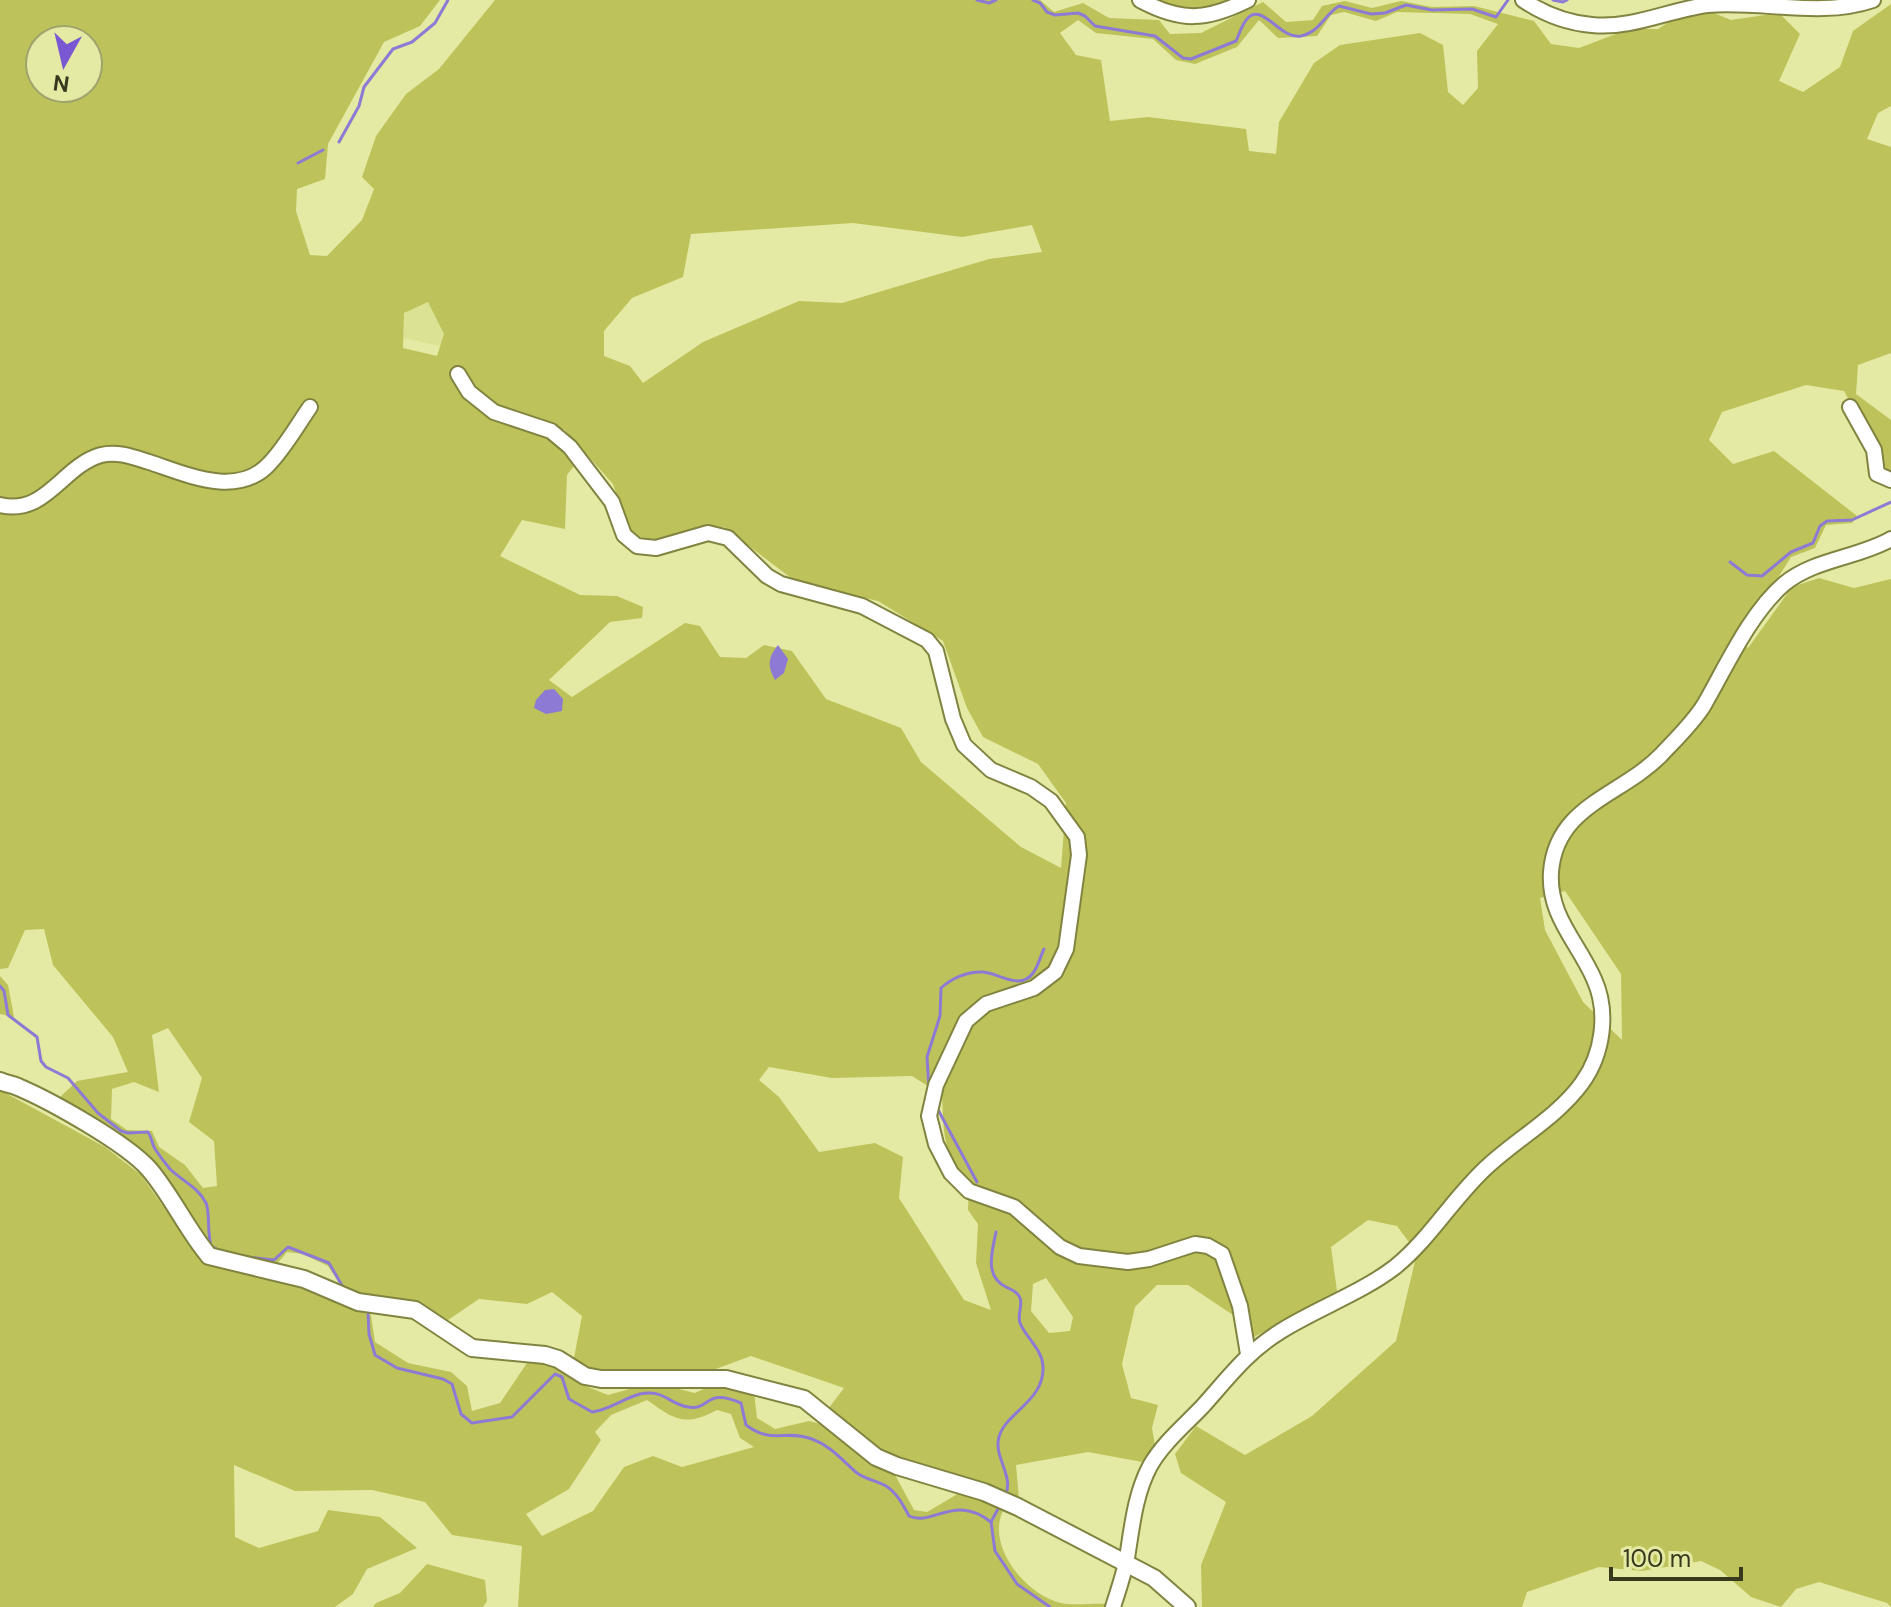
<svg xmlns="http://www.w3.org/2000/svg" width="1891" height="1607" font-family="'DM Sans',sans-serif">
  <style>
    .built { fill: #dce293 }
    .green { fill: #bdc35a; fill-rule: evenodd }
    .water { fill: #8d7ad4 }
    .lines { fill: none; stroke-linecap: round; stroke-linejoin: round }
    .stream { stroke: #8d7ad4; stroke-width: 3 }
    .minor-casing { stroke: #808440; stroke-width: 18 }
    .major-casing { stroke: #808440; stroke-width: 20 }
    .minor { stroke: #fff; stroke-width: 14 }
    .major { stroke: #fff; stroke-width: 16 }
  </style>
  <rect width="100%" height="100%" fill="#e4eaa3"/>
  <!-- built -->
  <polygon class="built" points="428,301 445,334 440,346 403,338 404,313"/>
  <!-- green -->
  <g class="green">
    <path d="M 0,0 L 440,0 L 420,26 L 384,42 L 328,144 L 325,179 L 297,189 L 296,211 L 310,255 L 327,256 L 362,220 L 374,189 L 362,177 L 376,136 L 406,94 L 439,69 L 495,0 L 1040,0 L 1054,12 L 1083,3 L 1109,18 L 1159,20 L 1170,34 L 1201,33 L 1263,2 L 1286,22 L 1313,20 L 1322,6 L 1345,1 L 1372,8 L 1401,1 L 1432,7 L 1474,6 L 1534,21 L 1551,44 L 1579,48 L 1629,29 L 1658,29 L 1677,17 L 1709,11 L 1731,20 L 1779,13 L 1800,34 L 1779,81 L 1803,92 L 1840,67 L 1853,31 L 1891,4 L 1891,106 L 1878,113 L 1867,139 L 1891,147 L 1891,353 L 1858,365 L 1856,394 L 1891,420 L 1891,474 L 1882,469 L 1876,448 L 1844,391 L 1806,385 L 1722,412 L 1709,440 L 1733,464 L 1774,451 L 1857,516 L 1852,523 L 1826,525 L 1815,548 L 1791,557 L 1740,638 L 1748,648 L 1792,587 L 1819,578 L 1854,588 L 1891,579 L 1891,1607 L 1887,1603 L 1819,1582 L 1796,1589 L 1781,1607 L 1751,1597 L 1720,1570 L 1701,1561 L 1642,1571 L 1599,1567 L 1527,1592 L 1522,1607 L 1202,1607 L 1201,1565 L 1226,1502 L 1181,1473 L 1175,1454 L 1196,1426 L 1245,1455 L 1312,1416 L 1396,1341 L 1417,1253 L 1397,1226 L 1368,1220 L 1331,1247 L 1337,1291 L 1254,1337 L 1236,1317 L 1188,1285 L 1157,1285 L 1135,1307 L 1122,1364 L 1131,1398 L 1158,1405 L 1152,1428 L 1155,1446 L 1142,1462 L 1088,1452 L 1016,1465 L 1019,1499 L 884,1454 L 828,1409 L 844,1388 L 751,1356 L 713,1370 L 597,1373 L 574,1358 L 582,1316 L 552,1292 L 527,1304 L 479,1299 L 448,1320 L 416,1302 L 370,1300 L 345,1292 L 328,1266 L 303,1254 L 287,1252 L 276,1265 L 216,1254 L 147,1158 L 57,1100 L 77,1081 L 128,1072 L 113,1037 L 53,965 L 44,929 L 25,930 L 8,968 L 0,969 ZM 1344,12 L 1376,21 L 1397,12 L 1470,14 L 1498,24 L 1477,51 L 1478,88 L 1463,105 L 1448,92 L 1443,45 L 1420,33 L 1340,45 L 1314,63 L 1279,122 L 1276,154 L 1249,151 L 1246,129 L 1148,117 L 1110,121 L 1101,60 L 1076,55 L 1060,33 L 1078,20 L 1096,33 L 1153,39 L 1176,60 L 1195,64 L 1237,47 L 1259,20 L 1278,38 L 1317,36 L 1331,15 ZM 40,40 L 88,40 L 88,88 L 40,88 ZM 853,223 L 962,237 L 1032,225 L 1042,252 L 989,259 L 842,303 L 799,301 L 703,342 L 643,383 L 630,366 L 604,356 L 604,331 L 632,298 L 683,277 L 691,234 ZM 428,302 L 444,334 L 437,356 L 403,348 L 404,313 ZM 564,429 L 613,484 L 630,533 L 650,541 L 696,528 L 724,527 L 795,581 L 878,601 L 943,641 L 967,708 L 983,737 L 1038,764 L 1066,803 L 1061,868 L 1021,847 L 921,762 L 901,728 L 826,699 L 792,651 L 764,645 L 746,658 L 720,657 L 700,626 L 685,623 L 572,697 L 549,680 L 610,622 L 642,618 L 643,607 L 617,596 L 580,595 L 500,556 L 522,520 L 565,529 L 567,475 L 574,466 L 551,438 ZM 1565,891 L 1621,974 L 1622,1040 L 1583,1002 L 1545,930 L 1540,898 ZM 168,1028 L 202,1078 L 189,1122 L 214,1141 L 217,1186 L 203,1188 L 185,1165 L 159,1147 L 152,1131 L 127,1130 L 111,1119 L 112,1089 L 134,1082 L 159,1092 L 152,1035 ZM 769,1067 L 832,1078 L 912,1076 L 942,1095 C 944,1136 942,1151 969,1184 L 968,1210 L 978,1224 L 976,1263 L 991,1310 L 964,1300 L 899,1198 L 903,1157 L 875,1143 L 819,1152 L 779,1097 L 759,1080 ZM 1046,1278 L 1073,1317 L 1070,1331 L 1049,1333 L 1031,1311 L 1033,1284 Z"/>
    <path d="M 1157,0 L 1237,0 C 1209,14 1186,10 1157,0 Z"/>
    <polygon points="0,976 8,985 14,1017 0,1014"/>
    <path d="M 0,1090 L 105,1147 L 140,1174 L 204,1263 L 295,1286 L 371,1315 L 375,1342 L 408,1363 L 451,1372 L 467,1386 L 472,1411 L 500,1403 L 527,1363 L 555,1365 L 583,1385 L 608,1395 L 637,1387 L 666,1386 L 695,1393 L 714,1384 L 754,1392 L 757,1418 L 775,1429 L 809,1421 L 828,1426 L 893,1471 L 914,1510 L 927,1512 L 961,1492 L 1005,1507 C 983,1543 1025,1595 1061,1603 C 1075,1606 1092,1603 1106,1604 L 1105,1607 L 518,1607 L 522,1546 L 452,1535 L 425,1502 L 372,1490 L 295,1491 L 234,1465 L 235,1537 L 259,1548 L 318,1531 L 328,1510 L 380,1517 L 417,1548 L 367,1569 L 353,1594 L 335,1607 L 0,1607 ZM 647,1400 C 675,1420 685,1427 717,1410 L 731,1414 L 740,1438 L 754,1447 L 682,1467 L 653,1456 L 624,1467 L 593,1511 L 542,1536 L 526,1514 L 569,1489 L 601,1440 L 595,1432 L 611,1415 Z"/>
    <polygon points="427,1564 485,1580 487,1601 483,1607 373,1607 376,1603 400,1593"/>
  </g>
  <!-- water -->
  <g class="water">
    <path d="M 778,645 L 788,659 L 784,673 L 775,680 C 767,666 768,657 778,645 Z"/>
    <polygon points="554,689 563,699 562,711 546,714 534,708 536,700 545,690"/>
  </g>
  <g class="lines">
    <!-- stream -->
    <g class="stream">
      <polyline points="977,0 989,3 996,0"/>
      <path d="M 1033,0 L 1040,3 L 1047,12 L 1055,15 L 1078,13 L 1085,16 L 1095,26 L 1155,36 L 1183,58 L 1191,59 L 1236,41 C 1239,35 1242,24 1247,19 C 1262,1 1280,40 1301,36 C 1320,32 1324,15 1339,6 L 1371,14 L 1385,13 L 1406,5 L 1432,10 L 1472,9 L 1496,17 L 1508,0"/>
      <polyline points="1553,0 1563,2 1567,0"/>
      <polyline points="339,142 359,106 364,87 393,49 412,42 435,23 448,0"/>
      <polyline points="298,163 323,150"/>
      <polyline points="1730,562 1747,575 1762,576 1791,552 1813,543 1820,526 1827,521 1852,520 1891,502"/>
      <path d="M 0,986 L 4,991 L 8,1015 L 37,1037 L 41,1061 L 46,1067 L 68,1078 L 98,1113 L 121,1131 L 128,1133 L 148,1132 C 152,1138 152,1144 155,1149 C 159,1155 165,1163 170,1169 C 182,1181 198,1187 206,1203 C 210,1211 207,1232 211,1246 L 220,1251"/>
      <path d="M 929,1088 L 927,1057 L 940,1016 L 941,988 C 952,978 968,971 983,972 C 999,973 1020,991 1033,973 C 1038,967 1040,957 1044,949"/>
      <polyline points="936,1106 977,1182"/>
      <path d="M 996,1232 C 992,1252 984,1276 1006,1287 C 1012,1290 1018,1292 1020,1298 C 1023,1306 1017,1314 1020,1323 C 1026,1338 1042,1349 1043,1366 C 1045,1401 1005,1413 999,1437 C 993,1457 1015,1476 1005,1497"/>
      <polyline points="247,1257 274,1260 288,1247 329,1263 344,1289"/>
      <path d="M 368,1311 L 369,1334 L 375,1355 L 397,1368 L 443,1379 L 452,1384 L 461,1414 L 472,1423 L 512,1417 L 555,1374 L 562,1377 L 569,1399 L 592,1412 C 609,1410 624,1398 640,1394 C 664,1389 669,1404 688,1407 C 711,1411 704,1387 741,1403 L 746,1425 C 773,1445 784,1429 812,1439 C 831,1446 842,1460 857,1473 C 865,1479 877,1481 886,1486 C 897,1493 903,1505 909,1516 C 933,1527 954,1493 991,1522"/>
      <polyline points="999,1507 991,1522 995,1551 1017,1584 1050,1607"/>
    </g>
    <!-- minor casing -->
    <g class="minor-casing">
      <g id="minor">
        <path d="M 1140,0 C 1181,22 1206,21 1248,0"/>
        <path d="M 1523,0 C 1544,14 1567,23 1592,25 C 1632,29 1669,10 1707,5 C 1762,0 1820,18 1873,0"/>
        <polyline points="458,374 469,392 494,412 551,431 570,447 612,502 624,535 637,546 656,548 708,533 728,538 767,576 781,584 862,606 927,640 936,651 953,719 964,745 991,770 1031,787 1051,801 1077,837 1079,855 1066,949 1055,972 1034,988 986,1004 966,1021 936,1085 929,1116 936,1144 951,1173 969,1191 1014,1207 1060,1247 1079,1256 1128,1262 1149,1259 1195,1244 1208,1246 1222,1254 1240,1306 1248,1354"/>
        <polyline points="1850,407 1874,450 1877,474 1891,480"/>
        <path d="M 0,505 C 46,516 62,466 101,455 C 118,451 133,457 149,462 C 186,474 238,499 270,463 C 285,447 297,426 310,407"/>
        <path d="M 1113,1607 C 1118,1591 1124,1574 1127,1558 C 1132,1527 1135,1494 1150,1466 C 1163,1443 1185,1425 1203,1406 C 1229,1377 1247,1352 1281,1331 C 1318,1308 1361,1293 1395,1267 C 1431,1238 1455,1195 1489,1165 C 1520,1137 1558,1116 1582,1083 C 1603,1054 1609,1012 1594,979 C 1578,942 1548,916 1551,872 C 1556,805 1621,796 1661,755 C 1675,740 1693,723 1704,705 C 1726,667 1750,613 1784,584 C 1814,559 1858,558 1891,539"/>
      </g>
    </g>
    <!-- major casing -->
    <g class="major-casing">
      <path id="major" d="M 0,1081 C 6,1084 12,1084 18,1087 C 51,1101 126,1143 149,1169 C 172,1196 187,1230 209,1256 L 304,1279 L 358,1302 L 415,1310 L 472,1348 L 545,1355 L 558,1359 L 585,1376 L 601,1379 L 726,1379 L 804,1399 L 876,1457 L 897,1466 L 984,1492 L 1018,1507 L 1154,1578 L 1187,1607"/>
    </g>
    <!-- minor -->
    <use href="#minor" class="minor"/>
    <!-- major -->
    <use href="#major" class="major"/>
  </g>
  <!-- north arrow -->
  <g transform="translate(64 64) rotate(188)"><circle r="38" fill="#e4eaa3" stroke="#9fa36d" stroke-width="2"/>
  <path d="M0-6L14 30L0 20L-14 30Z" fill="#7958d2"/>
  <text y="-12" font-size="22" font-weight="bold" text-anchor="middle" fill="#37391d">N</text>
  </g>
  <!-- scale -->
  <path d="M1611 1567v12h130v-12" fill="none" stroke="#37391d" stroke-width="4"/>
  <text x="1623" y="1567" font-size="24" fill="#37391d" stroke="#e4eaa3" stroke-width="6" paint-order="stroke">100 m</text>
</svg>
